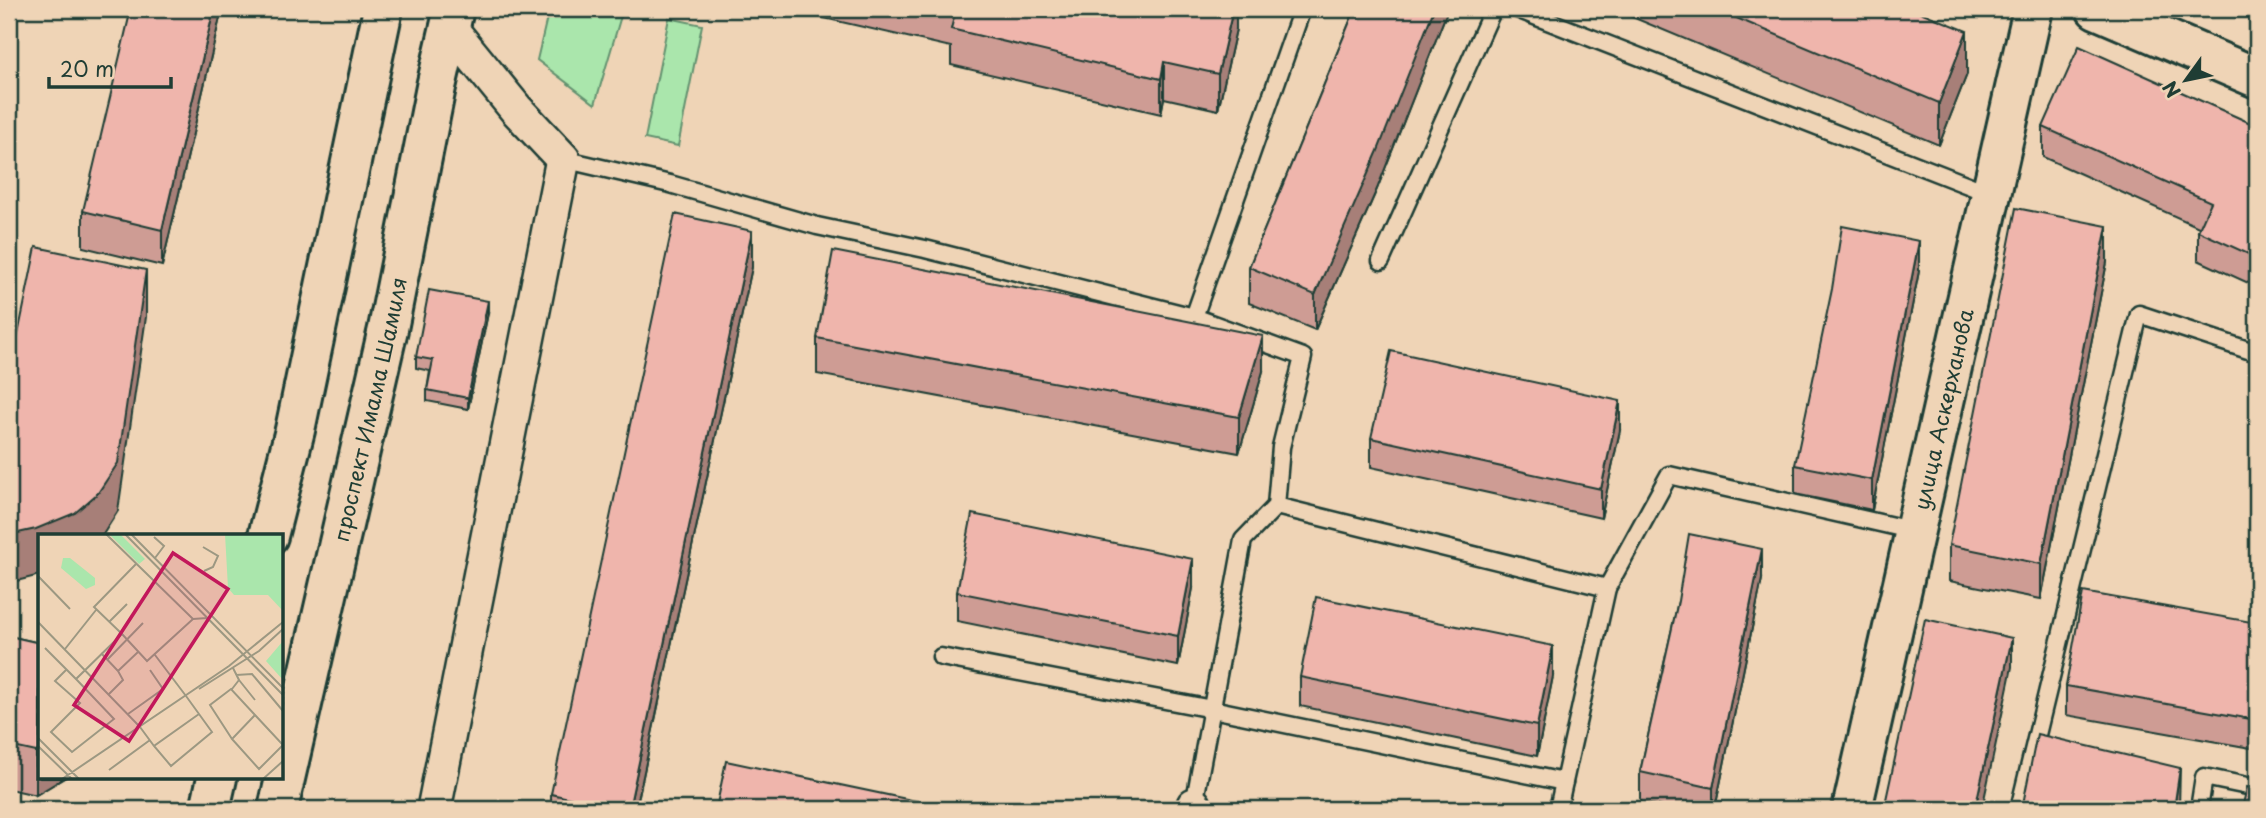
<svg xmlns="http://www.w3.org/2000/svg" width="2266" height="818" font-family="'Playpen Sans',sans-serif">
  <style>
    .green { fill: #aae6ac; stroke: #649270; stroke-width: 2 }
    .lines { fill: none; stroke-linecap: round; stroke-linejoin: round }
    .service-casing { stroke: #1f3d34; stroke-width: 21 }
    .minor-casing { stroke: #1f3d34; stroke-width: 38 }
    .secondary-casing { stroke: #1f3d34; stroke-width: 44 }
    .primary-casing { stroke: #1f3d34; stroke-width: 44 }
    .service { stroke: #efd4b6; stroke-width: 16 }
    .minor { stroke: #efd4b6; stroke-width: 33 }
    .secondary { stroke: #efd4b6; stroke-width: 38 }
    .primary { stroke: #efd4b6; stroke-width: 38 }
    .wall { fill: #ce9c94; stroke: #1f3d34; stroke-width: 2 }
    .shaded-wall { fill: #a77f78; stroke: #1f3d34; stroke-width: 2 }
    .building { fill: #efb5ac; stroke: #1f3d34; stroke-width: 2 }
    .labels { text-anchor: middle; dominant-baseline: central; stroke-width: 7; stroke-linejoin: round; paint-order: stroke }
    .street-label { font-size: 21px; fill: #1f3d34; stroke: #efd4b6 }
    .inset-road { fill: none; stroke: #9c9882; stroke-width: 2 }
    .view { fill: #c2185b; fill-opacity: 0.15; stroke: #c2185b; stroke-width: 3.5 }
    .inset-edge { fill: none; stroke: #1f3d34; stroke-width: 3.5 }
  </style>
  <rect width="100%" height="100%" fill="#efd4b6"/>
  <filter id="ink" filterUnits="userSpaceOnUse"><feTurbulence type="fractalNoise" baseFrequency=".0143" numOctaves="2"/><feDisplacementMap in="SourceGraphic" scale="14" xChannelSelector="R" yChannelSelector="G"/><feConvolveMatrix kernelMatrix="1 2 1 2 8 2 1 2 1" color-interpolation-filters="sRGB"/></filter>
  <g filter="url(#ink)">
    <!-- green -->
    <g class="green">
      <polygon points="549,9 623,9 595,104 537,60"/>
      <polygon points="669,18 702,25 678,146 645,139"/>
    </g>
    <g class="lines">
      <!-- service casing -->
      <g class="service-casing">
        <g id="service">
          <polyline points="1517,9 1991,194"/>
          <polyline points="563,159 670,184 817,226 925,249 1194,317 1303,357 1281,447 1276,506 1243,540 1194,805 1198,806"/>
          <polyline points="1381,261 1493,9"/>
          <polyline points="1194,317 1302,9"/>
          <polyline points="1276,506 1607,588 1669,475 1915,531"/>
          <polyline points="941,657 1212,709 1564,782"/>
          <polyline points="1558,809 1607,588"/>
          <polyline points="2019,809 2139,314 2257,353"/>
          <polyline points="2199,809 2204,777 2257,788"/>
        </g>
      </g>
      <!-- minor casing -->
      <g class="minor-casing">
        <g id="minor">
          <polyline points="434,809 563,159 516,109 450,28"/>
          <polyline points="1193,809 1194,805"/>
        </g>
      </g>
      <!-- secondary casing -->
      <g class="secondary-casing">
        <g id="secondary">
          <path id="s1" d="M 1852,809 L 2033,9"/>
        </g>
      </g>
      <!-- primary casing -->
      <g class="primary-casing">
        <g id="primary">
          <polyline points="2096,9 2257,78"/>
          <polyline points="268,536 295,430 383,9"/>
          <polyline points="210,809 217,778"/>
          <path id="s2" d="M 278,809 L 388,329 L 436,87 L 454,9"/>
        </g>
      </g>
      <!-- service -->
      <use href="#service" class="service"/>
      <!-- minor -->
      <use href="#minor" class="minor"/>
      <!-- secondary -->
      <use href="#secondary" class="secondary"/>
      <!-- primary -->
      <use href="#primary" class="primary"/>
    </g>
    <!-- wall -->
    <g class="wall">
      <polygon points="222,9 162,266 83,247 83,211"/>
      <polygon points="815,9 1236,9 1236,29 1218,110 1164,98 1161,114 951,65 951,47 815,16"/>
      <polygon points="1355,9 1448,9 1377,189 1315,330 1249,303 1249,267"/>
      <polygon points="1613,9 1913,9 1967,74 1939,145"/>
      <polygon points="2257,126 2257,287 2198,260 2198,231 2199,227 2043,157 2043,127"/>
      <polygon points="2107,262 2041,599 1949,581 1949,545"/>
      <polygon points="752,267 636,809 551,809 551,794"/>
      <polygon points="1919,271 1872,510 1795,494 1795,465"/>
      <polygon points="488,313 468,409 427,401 427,390 430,371 416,368 416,357"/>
      <polygon points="817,338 1263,371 1239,453 817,374"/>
      <polygon points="1620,430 1601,518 1371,467 1371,438"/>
      <polygon points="1762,579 1715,809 1675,809 1640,802 1640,772 1678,601"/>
      <polygon points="1193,588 1178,666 957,621 957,592"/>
      <polygon points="2257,623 2257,714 2251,748 2066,715 2066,686"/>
      <polygon points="9,636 40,643 40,778 64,778 36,795 9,789"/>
      <polygon points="1553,676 1537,756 1300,706 1300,677"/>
    </g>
    <!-- shaded-wall -->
    <g class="shaded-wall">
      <polygon points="214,9 222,9 162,266 162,230"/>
      <polygon points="1233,9 1236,9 1236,29 1218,110 1218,74"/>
      <polygon points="1434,9 1448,9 1377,189 1315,330 1315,295"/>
      <polygon points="1967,31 1967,74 1939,145 1939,103"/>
      <polygon points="1164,62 1164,98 1161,114 1161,79"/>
      <polygon points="2107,226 2107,262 2041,599 2041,564"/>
      <polygon points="752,231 752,267 636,809 629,809"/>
      <polygon points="1919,241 1919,271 1872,510 1872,480"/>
      <polygon points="146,270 146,317 118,511 102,536 40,536 40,575 9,583 9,535"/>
      <polygon points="488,301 488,313 468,409 468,398"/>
      <polygon points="1263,336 1263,371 1239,453 1239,417"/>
      <polygon points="1620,401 1620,430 1601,518 1601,489"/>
      <polygon points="1762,549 1762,579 1715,809 1713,809 1713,788"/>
      <polygon points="1193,559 1193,588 1178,666 1178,636"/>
      <polygon points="2012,638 2012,667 1982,809 1975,809"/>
      <polygon points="1553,646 1553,676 1537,756 1537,726"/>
      <polygon points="2257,684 2257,714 2251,748 2251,719"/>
      <polygon points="40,750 40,778 64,778 36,795 36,752"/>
      <polygon points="2180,768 2179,809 2174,809"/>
    </g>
    <!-- building -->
    <g class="building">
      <polygon points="131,9 214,9 162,230 83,211"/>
      <polygon points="938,9 1233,9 1218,74 1164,62 1161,79 951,29 955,13"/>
      <polygon points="1355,9 1434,9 1377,153 1315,295 1249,267"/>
      <polygon points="1715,9 1913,9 1967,31 1939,103"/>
      <polygon points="2079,46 2257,126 2257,258 2198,231 2211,202 2043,127"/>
      <polygon points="2016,208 2107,226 2041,564 1949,545"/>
      <polygon points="675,214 752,231 629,809 619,809 551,794"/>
      <polygon points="1842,226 1919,241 1872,480 1795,465 1832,289"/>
      <polygon points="36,247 146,270 118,463 98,493 75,513 36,529 9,535 9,378"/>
      <polygon points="833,251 1263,336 1239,417 817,338"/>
      <polygon points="429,290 488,301 468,398 427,390 433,360 416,357"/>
      <polygon points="1391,351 1620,401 1601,489 1371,438"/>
      <polygon points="972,514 1193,559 1178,636 957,592"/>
      <polygon points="1689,534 1762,549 1713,788 1640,772 1678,601"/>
      <polygon points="2083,592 2257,623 2257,684 2251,719 2066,686"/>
      <polygon points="1316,597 1553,646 1537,726 1300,677"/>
      <polygon points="1925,619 2012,638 1975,809 1884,809"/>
      <polygon points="9,636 40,643 40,750 36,752 9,746"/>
      <polygon points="2037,734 2180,768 2174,809 2022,809"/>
      <polygon points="726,761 954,809 716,809"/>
      <polygon points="2247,787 2257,789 2257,809 2242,809"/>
    </g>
  </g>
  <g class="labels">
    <!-- street labels -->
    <g class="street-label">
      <text stroke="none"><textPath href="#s1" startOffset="410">улица Аскерханова</textPath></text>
      <text stroke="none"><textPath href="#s2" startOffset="410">проспект Имама Шамиля</textPath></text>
    </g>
  </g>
  <!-- overview -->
  <g transform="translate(38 534)">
    <rect width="245" height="245" fill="#efd4b6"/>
    <path d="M 71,0 L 82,0 L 107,25 L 101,30 ZM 187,0 L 245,0 L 245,77 L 230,61 L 196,61 L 190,54 ZM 25,24 L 32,24 L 57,44 L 57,51 L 48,55 L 23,34 ZM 245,107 L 245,146 L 228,127 Z" fill="#aae6ac"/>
    <path class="inset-road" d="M 68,0 L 155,85M 87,0 L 245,161M 93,0 L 245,154M 116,3 L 126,12 L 117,24M 165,13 L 180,22 L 175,33 L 166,37M 0,42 L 32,75M 0,88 L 102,193M 71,88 L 89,70M 84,100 L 56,73 L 98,30M 7,114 L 38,145 L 84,100 L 109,127 L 155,85 L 169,84M 27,115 L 58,76M 63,119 L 80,137M 117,121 L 148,162 L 174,198 L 133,232 L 116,212 L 161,180M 69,126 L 105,89M 28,136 L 17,147 L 42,169 L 13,198 L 34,218 L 76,185 L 38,145M 198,141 L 214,140 L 245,177M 201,146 L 217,166M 161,155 L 221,117 L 245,95M 194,155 L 201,146 L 195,134M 71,160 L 85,146 L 80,137 L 100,118M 90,180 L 125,155 L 112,136M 102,193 L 116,212M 0,204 L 41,245M 194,205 L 172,171 L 193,155 L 217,181 L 245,211 L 221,235 L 194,205 L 217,181M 0,212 L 34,245M 71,236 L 112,206M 24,245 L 191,132 L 245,88M 225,245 L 245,227"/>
    <path class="view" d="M 135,19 L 190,55 L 91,207 L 36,171 Z"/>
    <rect width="245" height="245" class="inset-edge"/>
  </g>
  <!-- margin -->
  <rect width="2266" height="818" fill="none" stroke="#efd4b6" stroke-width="35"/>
  <rect x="18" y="18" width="2231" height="783" fill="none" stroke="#1f3d34" stroke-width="2.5" filter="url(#ink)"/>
  <!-- north arrow -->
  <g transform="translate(2186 80) rotate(237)" stroke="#efd4b6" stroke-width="5" paint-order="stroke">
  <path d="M0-5L12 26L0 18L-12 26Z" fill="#1f3d34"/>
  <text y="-10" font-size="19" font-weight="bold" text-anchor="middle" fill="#1f3d34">N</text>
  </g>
  <!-- scale -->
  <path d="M49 77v10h122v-10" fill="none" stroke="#1f3d34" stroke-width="3.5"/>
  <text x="60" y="77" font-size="21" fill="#1f3d34" stroke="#efd4b6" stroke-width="5" paint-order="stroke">20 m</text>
</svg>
